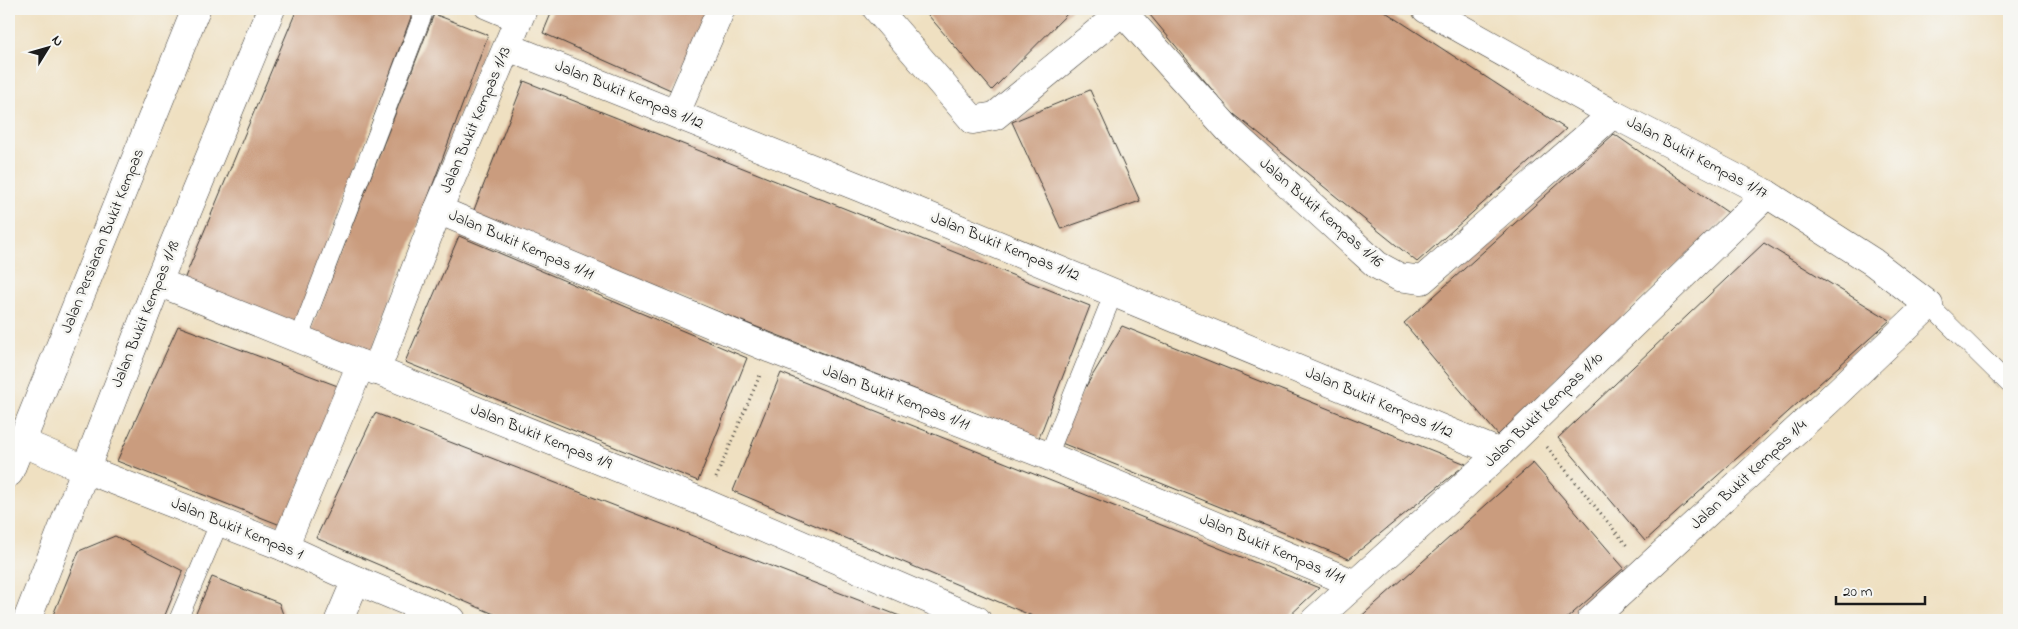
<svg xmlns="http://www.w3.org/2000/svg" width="2018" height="629" font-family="'Indie Flower',sans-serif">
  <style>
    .building { fill: #ca9c7e }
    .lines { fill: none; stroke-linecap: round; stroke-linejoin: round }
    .service-casing { stroke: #3c3935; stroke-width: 19 }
    .minor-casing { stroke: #3c3935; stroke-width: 29 }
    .tertiary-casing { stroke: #3c3935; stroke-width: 29 }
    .path { stroke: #3c3935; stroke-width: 3; stroke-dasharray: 1 4; stroke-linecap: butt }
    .service { stroke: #fff; stroke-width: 18 }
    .minor { stroke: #fff; stroke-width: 28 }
    .tertiary { stroke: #fff; stroke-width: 28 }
    .labels { text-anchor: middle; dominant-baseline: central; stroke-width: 5; stroke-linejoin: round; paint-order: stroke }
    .street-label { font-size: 16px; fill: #1c1c1c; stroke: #f6f6f2 }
  </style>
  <rect width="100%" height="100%" fill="#f6f6f2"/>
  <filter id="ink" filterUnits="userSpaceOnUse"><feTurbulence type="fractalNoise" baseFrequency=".02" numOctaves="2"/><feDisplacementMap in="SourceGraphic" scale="10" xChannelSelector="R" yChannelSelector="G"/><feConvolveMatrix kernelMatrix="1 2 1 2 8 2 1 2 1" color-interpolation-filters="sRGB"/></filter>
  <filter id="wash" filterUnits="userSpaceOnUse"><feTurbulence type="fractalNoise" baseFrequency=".0096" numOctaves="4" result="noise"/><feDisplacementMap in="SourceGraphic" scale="20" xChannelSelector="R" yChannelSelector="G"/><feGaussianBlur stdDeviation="1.12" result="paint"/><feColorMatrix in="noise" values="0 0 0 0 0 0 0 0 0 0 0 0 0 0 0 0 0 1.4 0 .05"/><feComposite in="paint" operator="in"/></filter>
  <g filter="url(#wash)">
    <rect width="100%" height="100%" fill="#efe0c1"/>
    <g id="blocks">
      <!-- building -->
      <g class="building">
        <polygon points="297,9 414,9 297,325 183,282"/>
        <polygon points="553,9 706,9 673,91 543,33"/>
        <polygon points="923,9 1072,9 992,90"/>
        <polygon points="1145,9 1381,9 1566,129 1417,262 1229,110"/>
        <polygon points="434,14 488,35 370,355 311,331"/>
        <polygon points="524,81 1090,306 1039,438 472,215"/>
        <polygon points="1090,90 1140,201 1061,229 1012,122"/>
        <polygon points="1614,134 1730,214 1498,435 1404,323"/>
        <polygon points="459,236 747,358 698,481 405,362"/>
        <polygon points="1764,243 1890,320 1645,541 1558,438"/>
        <polygon points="178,326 343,388 283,526 117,461"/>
        <polygon points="1122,326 1466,464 1349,559 1054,440"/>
        <polygon points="781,373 1319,588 1285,620 1042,620 733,491"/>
        <polygon points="375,413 910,620 508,620 316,538"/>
        <polygon points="1533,463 1624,568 1565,620 1357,620"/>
        <polygon points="115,536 183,571 163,620 51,620 79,551"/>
        <polygon points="212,577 279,603 285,620 193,620"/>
      </g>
    </g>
  </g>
  <g filter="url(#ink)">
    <use href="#blocks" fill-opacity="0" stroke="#3c3935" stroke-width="1"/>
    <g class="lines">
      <!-- service casing -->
      <g class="service-casing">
        <g id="service">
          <polyline points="484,9 517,23"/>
          <polyline points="1929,305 2009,384"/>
          <polyline points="299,338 425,9"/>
          <polyline points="1048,456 1114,292"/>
          <polyline points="178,620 220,521"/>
        </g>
      </g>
      <!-- minor casing -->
      <g class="minor-casing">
        <g id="minor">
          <polyline points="877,9 973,120 995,116 1122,12"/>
          <polyline points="1120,9 1229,130 1377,265 1399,277 1422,280 1613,114"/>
          <polyline points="1426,9 1613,114 1767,194 1873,262 1929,305 1827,402 1591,620"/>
          <polyline points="508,47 861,188 1500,453"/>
          <polyline points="676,113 721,9"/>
          <polyline points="438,210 771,349 1048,456 1355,584"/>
          <polyline points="158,282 705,503 977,620"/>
          <polyline points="376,371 438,210 523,9"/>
          <polyline points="21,442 85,469 284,547 356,580 452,620"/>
          <polyline points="284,547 361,364"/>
          <polyline points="27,620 158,282 271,9"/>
          <polyline points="339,620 356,580"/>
          <polyline points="1315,620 1500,453 1767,194"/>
        </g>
      </g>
      <!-- tertiary casing -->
      <g class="tertiary-casing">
        <polyline id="tertiary" points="9,473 196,9"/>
      </g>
      <!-- path -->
      <g class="path">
        <polyline points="1547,447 1628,547"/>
        <polyline points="716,478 760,375"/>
      </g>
      <!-- service -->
      <use href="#service" class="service"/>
      <!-- minor -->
      <use href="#minor" class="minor"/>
      <!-- tertiary -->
      <use href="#tertiary" class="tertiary"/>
    </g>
  </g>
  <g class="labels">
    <!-- street labels -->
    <g class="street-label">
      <text transform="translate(629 95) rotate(22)">Jalan Bukit Kempas 1/12</text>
      <text transform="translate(476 120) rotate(-67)">Jalan Bukit Kempas 1/13</text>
      <text transform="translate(1697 158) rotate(28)">Jalan Bukit Kempas 1/17</text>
      <text transform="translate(1321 213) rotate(41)">Jalan Bukit Kempas 1/16</text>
      <text transform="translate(103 241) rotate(-68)">Jalan Persiaran Bukit Kempas</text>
      <text transform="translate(521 245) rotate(23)">Jalan Bukit Kempas 1/11</text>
      <text transform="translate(1005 247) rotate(22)">Jalan Bukit Kempas 1/12</text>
      <text transform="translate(146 314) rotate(-68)">Jalan Bukit Kempas 1/18</text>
      <text transform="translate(896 398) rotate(21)">Jalan Bukit Kempas 1/11</text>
      <text transform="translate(1379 403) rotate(23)">Jalan Bukit Kempas 1/12</text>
      <text transform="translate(1544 410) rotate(-44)">Jalan Bukit Kempas 1/10</text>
      <text transform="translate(541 437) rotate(22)">Jalan Bukit Kempas 1/9</text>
      <text transform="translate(1749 475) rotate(-43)">Jalan Bukit Kempas 1/4</text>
      <text transform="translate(237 529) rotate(22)">Jalan Bukit Kempas 1</text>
      <text transform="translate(1272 549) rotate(23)">Jalan Bukit Kempas 1/11</text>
    </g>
  </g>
  <!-- margin -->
  <rect width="2018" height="629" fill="none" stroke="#f6f6f2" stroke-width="30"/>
  <!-- north arrow -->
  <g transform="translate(48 48) rotate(53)" stroke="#f6f6f2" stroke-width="4" paint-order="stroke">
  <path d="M0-4L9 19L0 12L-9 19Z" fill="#1c1c1c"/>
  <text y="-8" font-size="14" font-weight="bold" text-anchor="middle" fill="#1c1c1c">N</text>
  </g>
  <!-- scale -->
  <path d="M1836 596v8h89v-8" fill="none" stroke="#1c1c1c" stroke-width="2.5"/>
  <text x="1843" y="596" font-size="15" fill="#1c1c1c" stroke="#f6f6f2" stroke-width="4" paint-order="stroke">20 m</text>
</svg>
